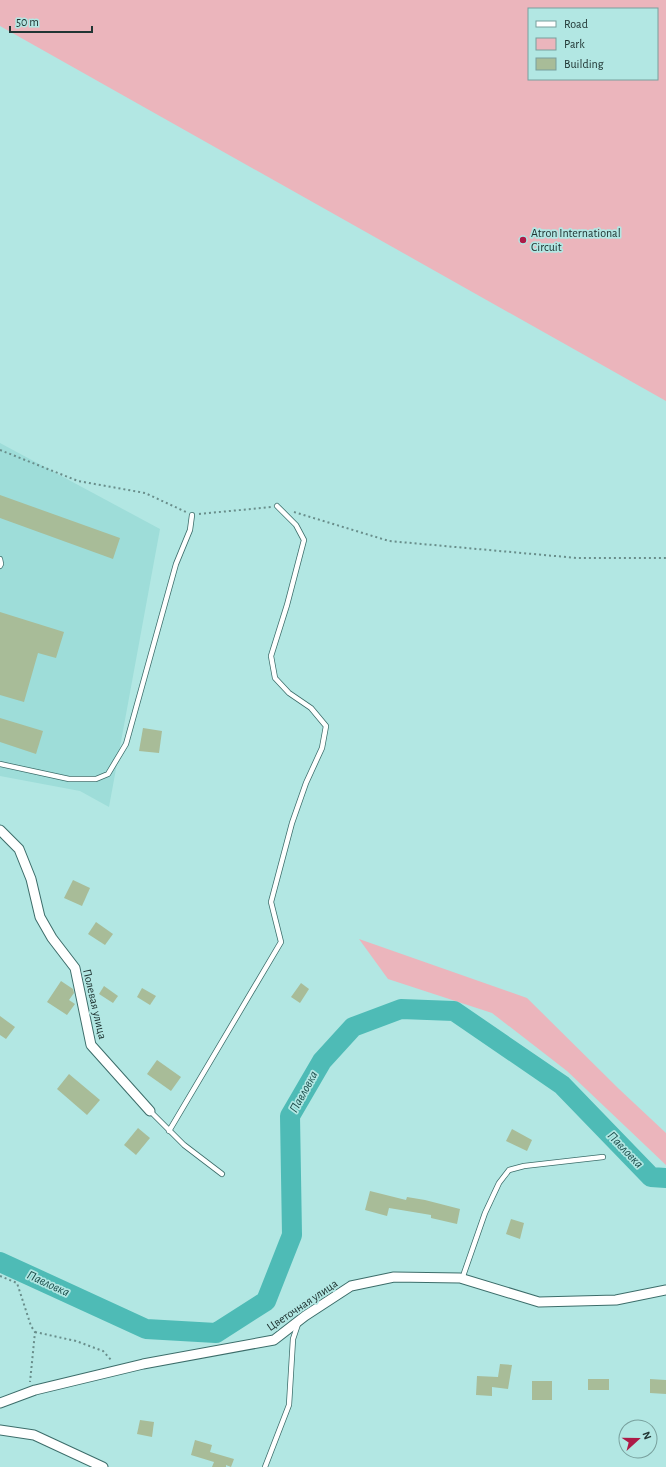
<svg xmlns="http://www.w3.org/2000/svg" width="666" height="1467" font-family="'Alegreya Sans',sans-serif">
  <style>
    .built { fill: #9eddd9 }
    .green { fill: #ebb5bc; fill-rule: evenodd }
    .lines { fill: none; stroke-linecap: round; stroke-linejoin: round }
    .river { stroke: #4ebbb6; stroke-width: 20 }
    .building { fill: #a8bc98 }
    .service-casing { stroke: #3c6d6a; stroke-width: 6 }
    .minor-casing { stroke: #3c6d6a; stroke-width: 11 }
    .path { stroke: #698e8b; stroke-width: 2; stroke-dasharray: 2 3; stroke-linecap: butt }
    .service { stroke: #fff; stroke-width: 4.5 }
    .minor { stroke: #fff; stroke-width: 9 }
    .poi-dot { fill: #ad1a47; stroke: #b2e7e3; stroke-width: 1.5 }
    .labels { text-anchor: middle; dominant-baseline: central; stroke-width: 3.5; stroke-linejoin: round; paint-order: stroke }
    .poi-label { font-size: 12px; fill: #203533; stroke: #b2e7e3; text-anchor: start }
    .street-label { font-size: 12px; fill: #203533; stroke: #b2e7e3 }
    .water-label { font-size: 13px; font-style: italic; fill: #1b4b49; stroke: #b2e7e3 }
  </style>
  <rect width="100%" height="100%" fill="#b2e7e3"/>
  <!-- built -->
  <polygon class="built" points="0,443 160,529 109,807 80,791 0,776"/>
  <!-- green -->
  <g class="green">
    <path d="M 0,0 L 666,0 L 666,401 L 0,26 ZM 529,9 L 657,9 L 657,79 L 529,79 Z"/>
    <polygon points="359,939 527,998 619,1089 666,1133 666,1165 567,1071 492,1013 388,979"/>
  </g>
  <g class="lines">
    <!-- river -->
    <polyline class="river" points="0,1262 146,1329 216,1333 266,1301 292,1235 290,1116 322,1061 353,1027 401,1009 454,1011 562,1085 651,1177 666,1178"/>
  </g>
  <!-- building -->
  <g class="building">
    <polygon points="0,495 120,538 113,559 0,518"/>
    <polygon points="0,612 64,632 56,658 38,653 24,702 0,695"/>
    <polygon points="0,718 43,731 36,754 0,742"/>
    <polygon points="143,728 162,731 159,753 139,751"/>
    <polygon points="73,880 90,888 82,906 64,898"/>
    <polygon points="96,922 113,934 105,945 88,934"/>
    <polygon points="61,981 73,989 74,993 69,1000 75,1004 67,1015 47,1002"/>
    <polygon points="301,983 309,989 300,1003 291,997"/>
    <polygon points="104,986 118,996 113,1003 99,994"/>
    <polygon points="142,988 156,996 150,1005 137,997"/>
    <polygon points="0,1016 15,1027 6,1039 0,1035"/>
    <polygon points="157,1060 181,1077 171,1091 147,1074"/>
    <polygon points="69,1074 100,1100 87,1115 57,1089"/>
    <polygon points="138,1128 150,1138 136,1155 124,1145"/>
    <polygon points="512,1129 532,1140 527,1151 506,1141"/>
    <polygon points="370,1191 406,1200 407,1197 425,1200 460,1209 457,1224 431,1218 431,1215 389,1208 387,1216 365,1210"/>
    <polygon points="511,1219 524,1223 520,1239 506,1234"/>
    <polygon points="500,1364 512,1365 508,1389 492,1387 492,1396 476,1395 477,1376 498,1377"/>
    <rect x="588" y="1379" width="21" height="11"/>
    <polygon points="650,1379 666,1380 666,1394 650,1393"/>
    <rect x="532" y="1381" width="20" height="19"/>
    <polygon points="140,1420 154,1422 152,1437 137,1434"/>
    <polygon points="195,1440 212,1445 210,1452 234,1459 231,1467 226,1465 226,1467 212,1467 214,1462 191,1455"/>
  </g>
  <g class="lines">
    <!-- service casing -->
    <g class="service-casing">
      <g id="service">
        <polyline points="0,559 1,564 0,566"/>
        <polyline points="0,764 69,779 96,779 108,774 126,744 176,564 190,530 192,515"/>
        <polyline points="150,1111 184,1145 222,1174"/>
        <polyline points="169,1131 281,942 271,902 292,823 306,783 322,748 326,726 311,708 289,693 275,678 271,656 287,605 304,540 296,525 277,506"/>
        <polyline points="462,1279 485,1213 499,1183 509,1170 524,1166 603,1157"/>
        <polyline points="265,1467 289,1405 293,1339 298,1324"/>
      </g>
    </g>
    <!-- minor casing -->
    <g class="minor-casing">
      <g id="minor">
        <polyline points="0,830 19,849 31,879 40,917 52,938 75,968 91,1045 150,1111"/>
        <polyline points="0,1403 35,1390 143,1364 274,1340 305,1316 351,1286 394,1277 460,1278 539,1302 616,1300 666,1290"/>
        <polyline points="0,1430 34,1435 103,1467"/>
      </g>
    </g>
    <!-- path -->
    <g class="path">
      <polyline points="0,450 78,481 145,493 186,512"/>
      <polyline points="294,512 389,541 577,558 666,558"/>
      <polyline points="199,514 271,507"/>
      <polyline points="0,1276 17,1283 31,1326 35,1332 30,1382"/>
      <polyline points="35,1332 76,1341 103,1351 112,1361"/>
    </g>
    <!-- service -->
    <use href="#service" class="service"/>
    <!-- minor -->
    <use href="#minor" class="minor"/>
  </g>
  <!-- markers -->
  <circle class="poi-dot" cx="523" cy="240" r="4"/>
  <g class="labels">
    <!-- poi labels -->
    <g class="poi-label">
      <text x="531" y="233">Atron International<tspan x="531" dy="14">Circuit</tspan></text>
    </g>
    <!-- street labels -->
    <g class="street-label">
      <text transform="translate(95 1004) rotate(77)">Полевая улица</text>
      <text transform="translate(302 1305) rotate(-34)">Цветочная улица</text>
    </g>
    <!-- water labels -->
    <g class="water-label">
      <text transform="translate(304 1092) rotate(-61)">Павловка</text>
      <text transform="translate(625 1150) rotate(46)">Павловка</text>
      <text transform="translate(48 1284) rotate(25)">Павловка</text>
    </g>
  </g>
  <!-- legend -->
  <rect x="528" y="8" width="130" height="72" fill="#b2e7e3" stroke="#78a09d"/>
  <rect x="536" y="21" width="20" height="6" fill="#ffffff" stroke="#78a09d"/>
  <text x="564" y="28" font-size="12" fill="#203533">Road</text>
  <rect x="536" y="38" width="20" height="12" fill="#ebb5bc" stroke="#78a09d"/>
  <text x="564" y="48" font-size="12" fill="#203533">Park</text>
  <rect x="536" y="58" width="20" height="12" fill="#a8bc98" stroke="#78a09d"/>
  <text x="564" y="68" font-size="12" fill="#203533">Building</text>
  <!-- north arrow -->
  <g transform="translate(638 1439) rotate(69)"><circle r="19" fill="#b2e7e3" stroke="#78a09d"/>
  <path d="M0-3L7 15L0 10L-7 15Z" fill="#ad1a47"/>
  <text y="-6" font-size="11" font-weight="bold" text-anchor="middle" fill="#203533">N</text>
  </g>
  <!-- scale -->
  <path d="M10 26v6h82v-6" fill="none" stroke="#203533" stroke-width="2"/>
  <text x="16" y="26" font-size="12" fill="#203533" stroke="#b2e7e3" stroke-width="3" paint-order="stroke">50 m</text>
</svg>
